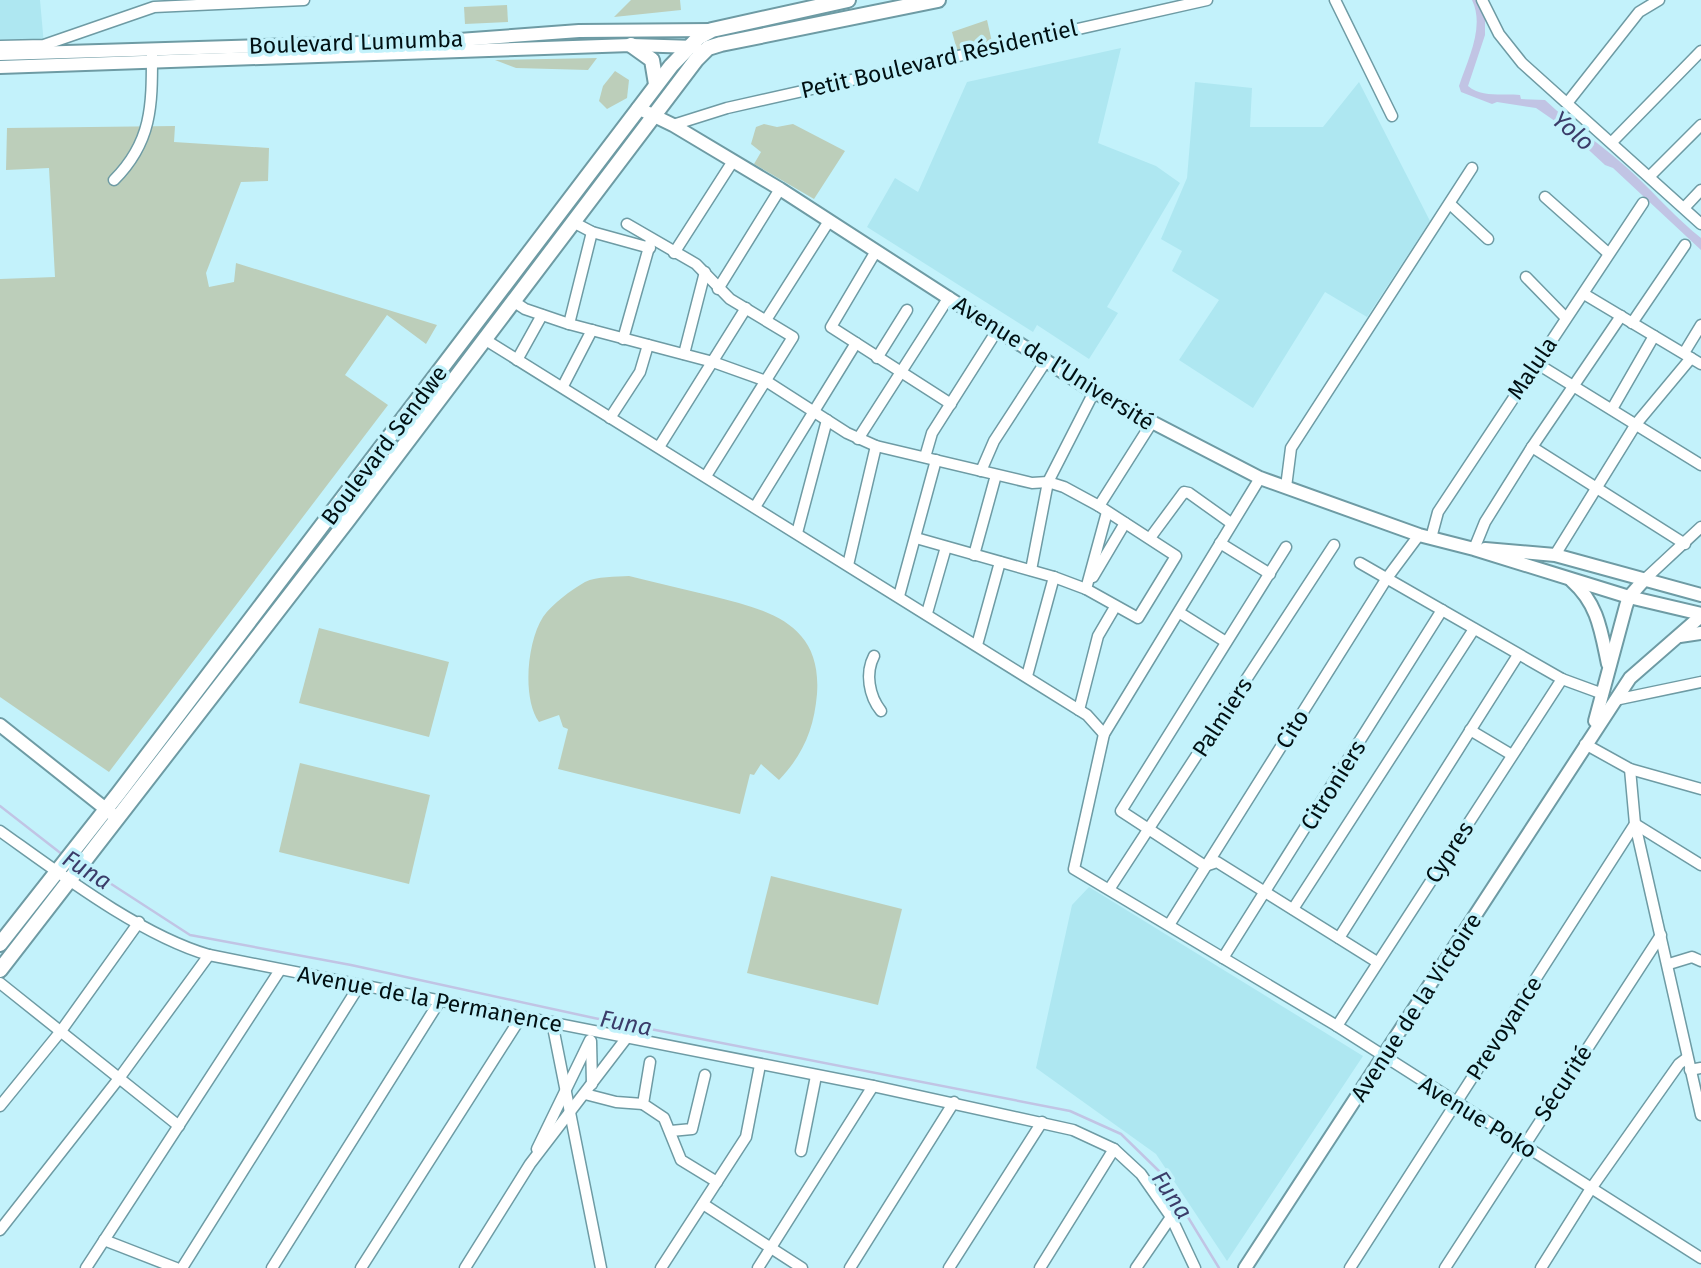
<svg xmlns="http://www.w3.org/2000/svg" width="1701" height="1268" font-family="'Fira Sans',sans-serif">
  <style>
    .built { fill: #aee7f1 }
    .green { fill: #bcceba }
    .water { fill: #c1c4e4 }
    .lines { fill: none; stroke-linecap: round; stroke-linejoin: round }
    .stream { stroke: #c1c4e4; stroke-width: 2.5 }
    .minor-casing { stroke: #6e9ba4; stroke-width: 13 }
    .major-casing { stroke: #6e9ba4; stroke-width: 16 }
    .highway-casing { stroke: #6e9ba4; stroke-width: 18 }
    .minor { stroke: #fff; stroke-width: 10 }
    .major { stroke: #fff; stroke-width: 12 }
    .highway { stroke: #fff; stroke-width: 14 }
    .labels { text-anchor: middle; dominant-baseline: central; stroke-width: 7; stroke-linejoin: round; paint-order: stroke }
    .street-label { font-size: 23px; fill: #011013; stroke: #c3f2fb }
    .water-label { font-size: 24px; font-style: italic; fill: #3b3c69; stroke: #c3f2fb }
  </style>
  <rect width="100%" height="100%" fill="#c3f2fb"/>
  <!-- built -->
  <g class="built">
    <polygon points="0,0 40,0 44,45 0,46"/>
    <polygon points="1121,48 1098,143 1156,166 1180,183 1107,307 1118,313 1089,359 1037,325 1033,332 867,227 895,178 918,192 967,82"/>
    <polygon points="1195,82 1252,88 1250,127 1323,127 1359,82 1430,221 1367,317 1325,292 1253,408 1179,360 1219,300 1172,271 1182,251 1161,239 1187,178"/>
    <polygon points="1089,887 1363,1056 1227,1261 1156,1154 1036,1068 1072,905"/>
  </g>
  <!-- green -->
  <g class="green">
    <polygon points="631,0 680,0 681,10 614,17"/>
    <polygon points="507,5 508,22 465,24 464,7"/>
    <polygon points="987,20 992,42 957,50 952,32"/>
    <polygon points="597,58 588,70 516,68 495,60"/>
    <polygon points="615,71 629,80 627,98 607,109 599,101 603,86"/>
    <polygon points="764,124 777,127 793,124 845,151 814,199 754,164 761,152 751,144 756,127"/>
    <polygon points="175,126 174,142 269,148 268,181 241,182 206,273 209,287 234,282 236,263 437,325 426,344 387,315 345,375 388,405 109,772 0,697 0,279 55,277 49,168 6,170 7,128"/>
    <path d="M 629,576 C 656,583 684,589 712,596 C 768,610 822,623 817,694 C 814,729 803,755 779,780 L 761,764 L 754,775 L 750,774 L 740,814 L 558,769 L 568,729 L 563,727 L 559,715 L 539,722 C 522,698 527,642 543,617 C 553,603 570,591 585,582 C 597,576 616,577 629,576 Z"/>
    <polygon points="319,628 449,662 429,737 299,703"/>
    <polygon points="300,763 430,795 409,884 279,852"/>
    <polygon points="771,876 902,909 878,1005 747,973"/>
  </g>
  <!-- water -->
  <path class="water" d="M 1472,0 L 1478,0 L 1485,10 L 1485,35 L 1468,86 C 1482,98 1503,93 1520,95 L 1521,99 L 1545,100 C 1573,127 1607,148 1635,175 C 1657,196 1677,219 1701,238 L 1701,250 L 1613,168 L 1605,165 L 1565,128 L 1536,108 L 1497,102 L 1492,104 L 1461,92 L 1459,86 C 1468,59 1485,27 1472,0 Z"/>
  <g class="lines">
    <!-- stream -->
    <g class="stream">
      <polyline points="0,806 63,855"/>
      <polyline points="85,867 190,935 351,965 594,1018 1070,1111 1121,1134 1161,1173 1219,1268"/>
    </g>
    <!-- minor casing -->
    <g class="minor-casing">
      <g id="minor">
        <polyline points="1335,0 1392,116"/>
        <polyline points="1482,0 1499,34 1522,63 1701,224"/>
        <polyline points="0,46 44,45 154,7 304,0"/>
        <polyline points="1568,102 1639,12 1659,0"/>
        <polyline points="673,125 727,108 1207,0"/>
        <polyline points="1613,141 1701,51"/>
        <polyline points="1650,176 1701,125"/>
        <path d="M 114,180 C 152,142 152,106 152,55"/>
        <polyline points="1545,197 1608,253"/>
        <polyline points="1450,204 1488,239"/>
        <polyline points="1684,208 1701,190"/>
        <polyline points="573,222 592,232 650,248"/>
        <polyline points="627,224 696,264 730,299 793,337 706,476"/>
        <polyline points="876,251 831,327 951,404"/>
        <polyline points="674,253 733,161"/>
        <polyline points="1526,277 1566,318"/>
        <polyline points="718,289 780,189"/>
        <polyline points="1584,294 1701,364"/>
        <polyline points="513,301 525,309 569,324 713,362 766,381 847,433 876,446 1032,483 1048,482 1064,487 1099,506 1176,556 1138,618 1086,589 1054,577 916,538"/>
        <polyline points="766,320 829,221"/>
        <polyline points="1632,323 1685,245"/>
        <polyline points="569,324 592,232"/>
        <polyline points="484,339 1087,715 1104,734"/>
        <polyline points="623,339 651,240"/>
        <polyline points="1684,353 1701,325"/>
        <polyline points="684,354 705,272"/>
        <polyline points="877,358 907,310"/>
        <polyline points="517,360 542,315"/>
        <polyline points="1536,363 1701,465"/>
        <polyline points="563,386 592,330"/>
        <polyline points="1612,409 1654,336"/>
        <polyline points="610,418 640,372 648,345"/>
        <polyline points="858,439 949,297"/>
        <polyline points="659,447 746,308"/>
        <polyline points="1532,447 1685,544"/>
        <polyline points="925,457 932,433 998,329"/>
        <polyline points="981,471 994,441 1046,361"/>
        <polyline points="1260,478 1104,734 1074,869 1337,1026 1701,1258"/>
        <polyline points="1286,487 1291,448 1472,168"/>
        <polyline points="1099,506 1151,424"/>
        <polyline points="755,507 856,343"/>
        <polyline points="797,533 827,420"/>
        <polyline points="1150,538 1184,492 1189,493 1231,523"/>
        <polyline points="1431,538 1438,512 1643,203"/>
        <polyline points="1220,543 1270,574"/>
        <polyline points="1286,547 1121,811 1205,866 1217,862 1377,962"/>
        <polyline points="1474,549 1485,522 1532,447 1621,316"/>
        <polyline points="974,555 996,475"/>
        <polyline points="1555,555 1636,424 1691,358"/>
        <polyline points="1360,563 1562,679 1603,694"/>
        <polyline points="848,565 876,446"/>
        <polyline points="1031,570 1048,482 1094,392"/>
        <polyline points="1093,577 1125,523"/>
        <polyline points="1644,580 1701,527"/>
        <polyline points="1086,589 1107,512"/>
        <polyline points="899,596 936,460"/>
        <polyline points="927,613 946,547"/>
        <polyline points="1180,613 1226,642"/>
        <polyline points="977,645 1000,562"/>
        <path d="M 874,656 C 865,673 869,696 881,711"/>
        <polyline points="1027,676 1054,577"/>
        <polyline points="1615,700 1701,682"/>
        <polyline points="1079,710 1098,636 1115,607"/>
        <polyline points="1470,730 1512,755"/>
        <polyline points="1585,744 1630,769 1701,789"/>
        <polyline points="1630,769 1635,824 1701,1115"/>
        <path d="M 0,831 C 59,873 140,935 209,955 L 873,1086 L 1073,1130 L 1114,1149 L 1141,1174 L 1171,1217 L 1195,1268"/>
        <polyline points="1110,888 1334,545"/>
        <polyline points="1293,909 1474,629"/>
        <polyline points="1169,925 1387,578 1419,535"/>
        <polyline points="1339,938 1518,655"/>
        <polyline points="1223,958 1442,610"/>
        <polyline points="1669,964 1692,957 1701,961"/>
        <polyline points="0,983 179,1126"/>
        <polyline points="552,1022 601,1268"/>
        <polyline points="1337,1026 1562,679"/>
        <polyline points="591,1041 592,1084"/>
        <polyline points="650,1062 643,1104 664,1118 681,1160 717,1182"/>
        <polyline points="1690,1070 1701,1068"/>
        <polyline points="585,1094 616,1102 643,1104"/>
        <polyline points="0,1106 61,1031 139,922"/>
        <polyline points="671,1131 692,1129 705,1075"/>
        <polyline points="537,1149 590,1040"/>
        <polyline points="801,1151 816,1076"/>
        <polyline points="703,1204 802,1268"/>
        <polyline points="0,1230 120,1077 209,955"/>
        <polyline points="104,1240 176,1268"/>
        <polyline points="86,1268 280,970"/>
        <polyline points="182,1268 359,986"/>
        <polyline points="272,1268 439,1002"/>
        <polyline points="361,1268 521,1017"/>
        <polyline points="465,1268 530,1164 628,1036"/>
        <polyline points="661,1268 746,1137 760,1065"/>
        <polyline points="758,1268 873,1086"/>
        <polyline points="850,1268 954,1102"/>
        <polyline points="949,1268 1042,1122"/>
        <polyline points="1040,1268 1114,1149"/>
        <polyline points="1136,1268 1171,1217"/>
        <polyline points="1350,1268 1635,824 1701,865"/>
        <polyline points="1445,1268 1661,935"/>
        <polyline points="1541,1268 1590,1190 1679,1064 1687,1058"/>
      </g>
    </g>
    <!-- major casing -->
    <g class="major-casing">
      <g id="major">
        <polyline points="0,54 459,40 579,31 712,30"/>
        <polyline points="0,67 631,45 696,47"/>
        <polyline points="638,108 673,125 780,189 1094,392 1260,478 1419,535 1474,549 1629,597 1701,614"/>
        <polyline points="1485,549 1555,555 1701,595"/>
        <path d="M 1572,581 C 1598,604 1601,631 1608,664"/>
        <polyline points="1680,636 1701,633"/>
        <polyline points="1595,721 1626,606 1629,597 1644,580"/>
        <polyline points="0,725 112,814"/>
        <polyline points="1245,1268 1630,678 1701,616"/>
      </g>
    </g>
    <!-- highway casing -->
    <g class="highway-casing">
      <g id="highway">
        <polyline points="631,45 652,60 656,84"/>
        <polyline points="0,944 118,794 671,66 699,37 712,30 848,0"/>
        <polyline points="0,970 348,520 696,60 708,48 721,44 938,0"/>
      </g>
    </g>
    <!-- minor -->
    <use href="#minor" class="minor"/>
    <!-- major -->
    <use href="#major" class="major"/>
    <!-- highway -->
    <use href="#highway" class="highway"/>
  </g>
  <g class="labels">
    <!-- street labels -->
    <g class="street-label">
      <text transform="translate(356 42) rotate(-2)">Boulevard Lumumba</text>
      <text transform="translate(939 59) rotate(-13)">Petit Boulevard Résidentiel</text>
      <text transform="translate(1054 363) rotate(32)">Avenue de l’Université</text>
      <text transform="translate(1532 368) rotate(-56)">Malula</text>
      <text transform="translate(384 445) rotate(-53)">Boulevard Sendwe</text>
      <text transform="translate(1222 717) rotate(-57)">Palmiers</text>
      <text transform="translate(1292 729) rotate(-58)">Cito</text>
      <text transform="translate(1333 785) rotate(-58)">Citroniers</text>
      <text transform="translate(1449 852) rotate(-57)">Cypres</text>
      <text transform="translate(430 999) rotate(11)">Avenue de la Permanence</text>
      <text transform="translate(1416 1007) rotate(-57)">Avenue de la Victoire</text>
      <text transform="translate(1504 1028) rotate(-57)">Prevoyance</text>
      <text transform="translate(1563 1083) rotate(-57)">Sécurité</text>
      <text transform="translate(1478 1117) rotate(32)">Avenue Poko</text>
    </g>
    <!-- water labels -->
    <g class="water-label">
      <text transform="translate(1573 131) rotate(41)">Yolo</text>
      <text transform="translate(87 870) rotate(32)">Funa</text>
      <text transform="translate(626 1023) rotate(11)">Funa</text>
      <text transform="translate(1172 1195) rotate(56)">Funa</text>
    </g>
  </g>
</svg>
